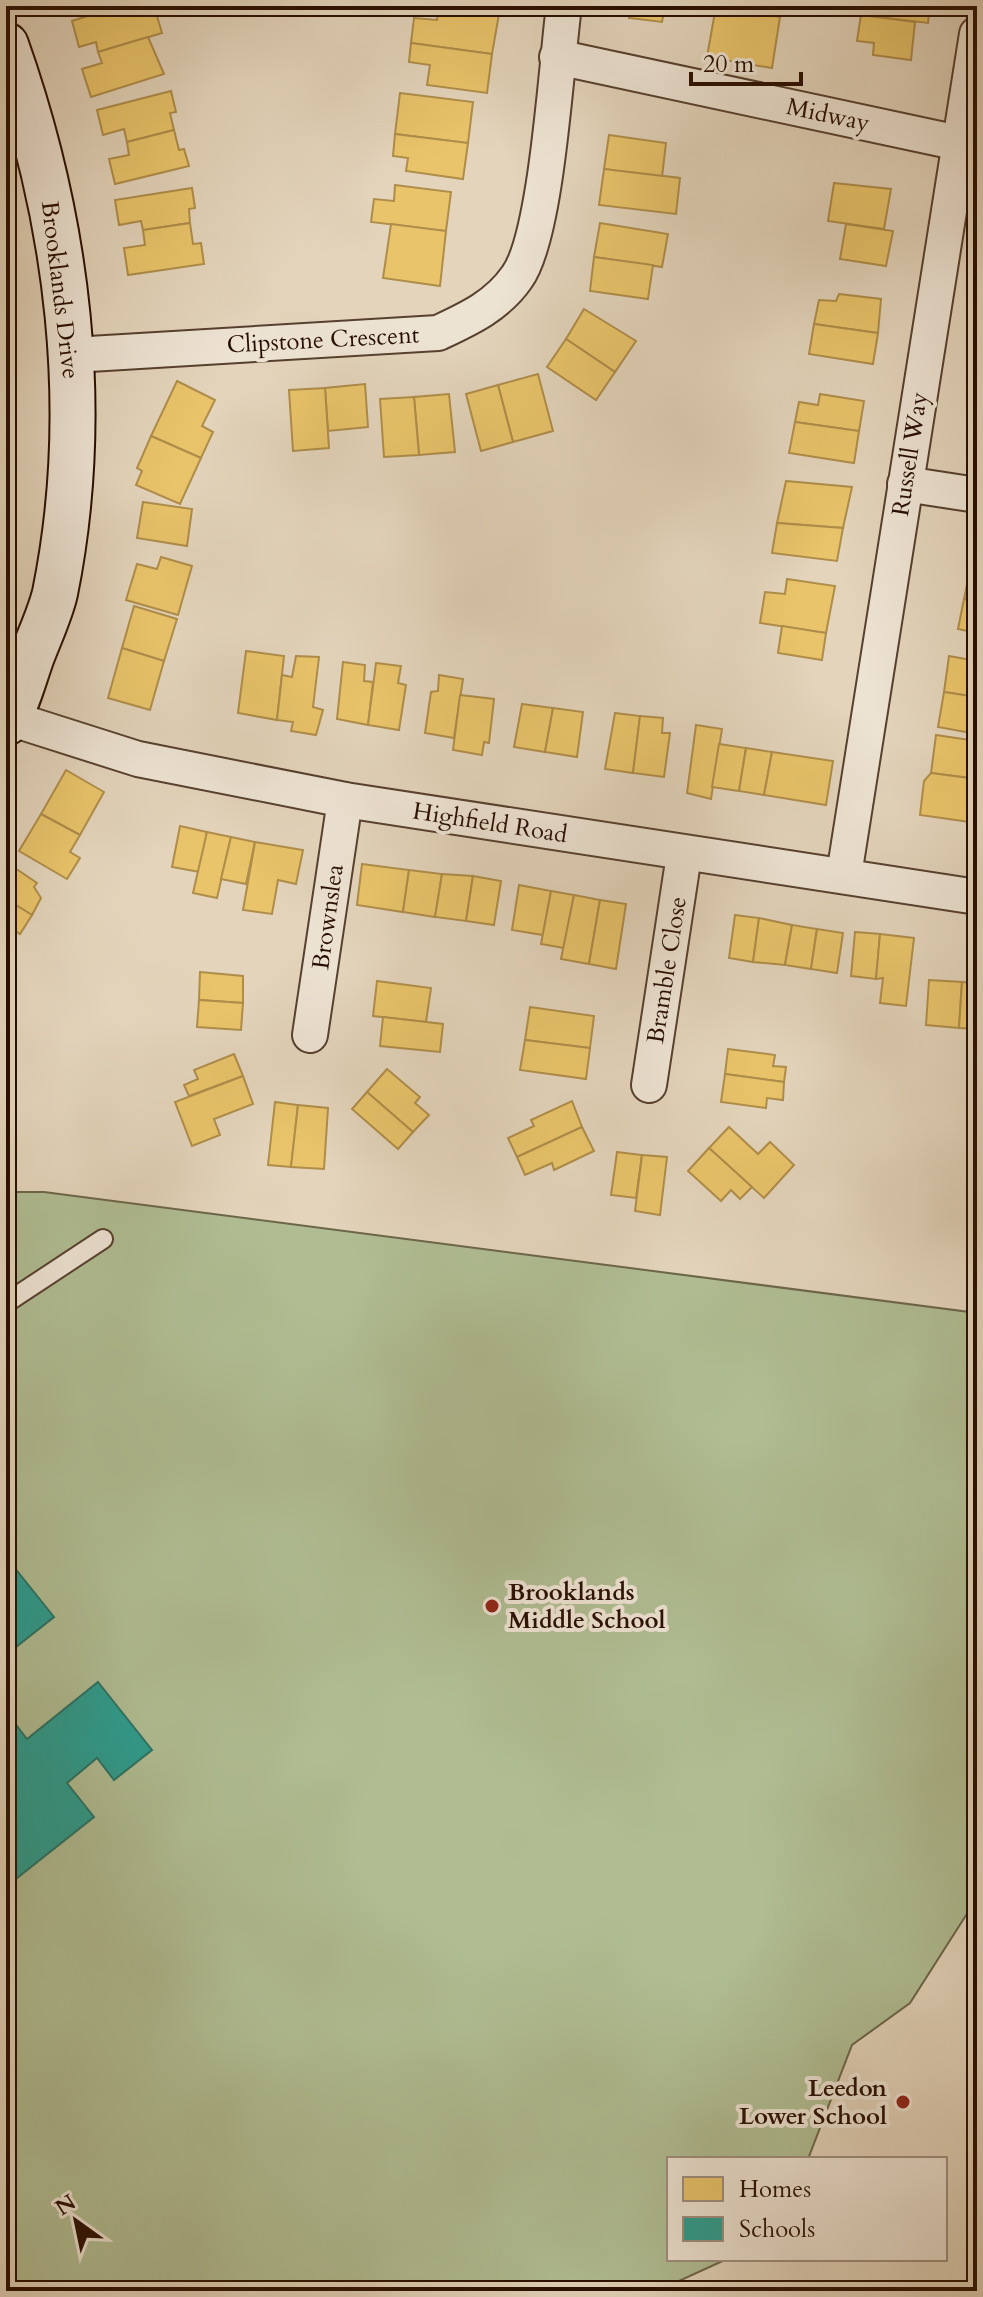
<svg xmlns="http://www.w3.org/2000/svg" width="983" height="2297" font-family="Cardo,serif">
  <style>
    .green { fill: #b0bd93; stroke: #6c664a; stroke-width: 2 }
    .homes { fill: #e9c46a; stroke: #af8d4a; stroke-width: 2 }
    .schools { fill: #2a9d8f; stroke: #297264; stroke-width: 2 }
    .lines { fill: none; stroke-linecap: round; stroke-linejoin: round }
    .lane-casing { stroke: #57402f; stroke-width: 22 }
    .street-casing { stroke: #57402f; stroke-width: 38 }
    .secondary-casing { stroke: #280e00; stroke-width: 48 }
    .lane { stroke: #ede3d3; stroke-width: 18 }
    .street { stroke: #ede3d3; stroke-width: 34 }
    .secondary { stroke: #ede3d3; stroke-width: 44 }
    .poi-dot { fill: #8f2418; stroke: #ede3d3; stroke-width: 3 }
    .labels { text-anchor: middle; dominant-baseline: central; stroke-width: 8; stroke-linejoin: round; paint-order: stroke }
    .street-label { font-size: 24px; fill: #280e00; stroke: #ede3d3 }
    .poi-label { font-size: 24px; font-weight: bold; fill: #280e00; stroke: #ede3d3; text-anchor: start }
  </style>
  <rect width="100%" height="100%" fill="#e3d4bb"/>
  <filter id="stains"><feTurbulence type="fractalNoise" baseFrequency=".0025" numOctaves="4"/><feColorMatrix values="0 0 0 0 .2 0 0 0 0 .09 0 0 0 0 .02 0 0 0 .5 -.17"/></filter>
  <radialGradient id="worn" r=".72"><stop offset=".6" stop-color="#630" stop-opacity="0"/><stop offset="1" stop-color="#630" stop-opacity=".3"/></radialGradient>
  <!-- green -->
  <polygon class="green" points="6,1192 44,1192 977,1313 977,1898 910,2003 852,2045 808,2159 669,2159 669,2259 727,2259 657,2291 6,2291"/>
  <!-- homes -->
  <g class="homes">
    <polygon points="119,6 154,6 162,33 98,52 96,42 79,47 72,21"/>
    <polygon points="439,6 499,14 492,54 411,43 414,18 437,20"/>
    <polygon points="631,6 672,6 665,7 662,22 629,18"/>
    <polygon points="716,6 747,6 746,11 780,17 772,68 707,57"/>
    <polygon points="863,6 930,6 928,23 861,15"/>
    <polygon points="861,15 915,22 911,60 873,55 874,43 857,41"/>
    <polygon points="148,37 164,74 91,97 82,69 102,63 98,52"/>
    <polygon points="411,43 492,54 487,93 427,85 430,65 409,62"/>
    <polygon points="171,91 176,112 170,113 174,130 127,142 124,129 103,135 97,110"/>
    <polygon points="400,93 473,102 468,143 395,134"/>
    <polygon points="174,130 179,150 184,149 189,166 115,184 109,159 129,155 127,142"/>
    <polygon points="395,134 468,143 463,179 406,171 408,158 393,156"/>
    <polygon points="609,135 666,143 662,177 604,169"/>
    <polygon points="604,169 680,178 676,214 599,205"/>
    <polygon points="834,183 891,189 884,229 828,221"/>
    <polygon points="395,185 451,192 446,231 371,222 374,199 394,201"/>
    <polygon points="192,188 195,208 189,209 190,223 143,230 141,221 119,225 115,200"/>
    <polygon points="190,223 193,244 201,243 204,264 128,275 124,248 145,245 143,230"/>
    <polygon points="600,223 668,234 662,267 594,257"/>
    <polygon points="391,224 446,231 440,286 383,278"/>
    <polygon points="846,224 893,231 886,266 840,259"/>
    <polygon points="594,257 653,265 648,299 590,291"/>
    <polygon points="839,294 881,299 878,333 814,324 819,300 836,301"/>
    <polygon points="584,309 636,341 615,372 566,339"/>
    <polygon points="814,324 878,333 873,364 809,354"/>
    <polygon points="566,339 615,372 596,400 547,367"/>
    <polygon points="538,374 553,431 513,442 498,385"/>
    <polygon points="177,381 215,400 202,426 213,432 201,458 151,436"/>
    <polygon points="365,384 368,427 328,431 325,388"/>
    <polygon points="498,385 513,442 481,451 466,394"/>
    <polygon points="325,388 329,448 293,451 289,390"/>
    <polygon points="449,394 455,452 419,455 414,397"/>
    <polygon points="820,394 864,401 859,431 795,422 799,402 818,405"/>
    <polygon points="414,397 419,455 384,457 380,399"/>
    <polygon points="795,422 859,431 854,463 789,453"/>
    <polygon points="151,436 201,458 180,504 136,485 142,471 137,468"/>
    <polygon points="786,481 852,487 843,528 777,523"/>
    <polygon points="143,502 192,509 187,546 137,538"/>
    <polygon points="777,523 843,528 837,561 772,553"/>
    <polygon points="161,557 192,566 178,615 126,600 137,564 157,569"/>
    <polygon points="972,560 977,561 977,602 964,599"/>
    <polygon points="787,579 835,586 826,633 760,623 765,592 785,594"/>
    <polygon points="964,599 977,602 977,633 958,629"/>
    <polygon points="134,606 177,619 164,661 122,648"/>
    <polygon points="782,626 826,633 822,660 778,653"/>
    <polygon points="122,648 164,661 150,710 108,698"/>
    <polygon points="246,651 284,656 277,720 238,713"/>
    <polygon points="296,656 319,657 313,707 323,710 316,735 291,731 293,722 277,720 282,675 292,677"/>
    <polygon points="949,656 977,661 977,697 944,692"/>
    <polygon points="343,662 365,665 364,681 373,682 368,725 337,719"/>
    <polygon points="376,663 401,666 398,683 406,685 399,730 368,725"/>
    <polygon points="439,675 463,679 454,738 425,733 431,692 438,691"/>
    <polygon points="944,692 977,697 977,734 938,727"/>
    <polygon points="460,695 494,699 489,743 484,742 482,755 453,750"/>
    <polygon points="522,704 553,708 545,752 514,747"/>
    <polygon points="553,708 583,712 577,757 545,752"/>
    <polygon points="615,713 640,716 633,773 605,769"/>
    <polygon points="640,716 663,718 662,733 670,733 664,777 633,773"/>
    <polygon points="696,725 722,729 711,799 687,793"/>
    <polygon points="936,735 977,741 977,779 931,773"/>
    <polygon points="719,744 746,748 739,791 712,787"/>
    <polygon points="746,748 772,752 764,795 739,791"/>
    <polygon points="772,752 833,761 826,805 764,795"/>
    <polygon points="66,770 104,792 80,835 41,814"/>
    <polygon points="931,773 977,779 977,823 920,815 924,781"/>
    <polygon points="41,814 80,835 70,852 80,858 67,879 19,851"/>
    <polygon points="180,826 207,832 200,872 172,867"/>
    <polygon points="207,832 231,837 217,898 193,893"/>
    <polygon points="231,837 255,842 246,884 221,879"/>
    <polygon points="255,842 303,850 296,884 278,880 272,914 243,910"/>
    <polygon points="6,862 37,883 34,887 41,898 32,915 6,899"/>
    <polygon points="362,864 409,870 403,912 357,905"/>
    <polygon points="409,870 442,874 435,917 403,912"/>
    <polygon points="442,874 473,876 466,921 435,917"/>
    <polygon points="473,876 501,881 494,925 466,921"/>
    <polygon points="519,885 551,891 543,935 512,930"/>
    <polygon points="551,891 574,895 564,948 541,944"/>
    <polygon points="574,895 600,900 589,964 561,959"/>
    <polygon points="6,899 32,915 20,934 6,925"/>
    <polygon points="600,900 626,904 616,969 589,964"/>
    <polygon points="735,915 759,918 753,962 729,958"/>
    <polygon points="759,918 792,925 785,965 753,962"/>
    <polygon points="792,925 817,929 811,969 785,965"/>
    <polygon points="817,929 843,933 837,973 811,969"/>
    <polygon points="855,932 880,934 876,979 851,976"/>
    <polygon points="880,934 914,938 906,1006 880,1003 883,978 876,979"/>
    <polygon points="200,972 243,976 243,1003 199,1000"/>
    <polygon points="929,980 962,982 959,1028 926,1025"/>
    <polygon points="377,981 431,988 426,1022 373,1016"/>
    <polygon points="962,982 977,983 977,1029 959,1028"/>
    <polygon points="199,1000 243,1003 241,1030 197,1027"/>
    <polygon points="530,1007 594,1016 590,1048 525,1040"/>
    <polygon points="383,1017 443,1024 440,1052 380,1046"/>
    <polygon points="525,1040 590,1048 586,1079 520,1070"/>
    <polygon points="728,1049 775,1055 773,1066 786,1067 784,1082 725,1074"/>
    <polygon points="234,1054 243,1076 189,1096 184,1085 198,1079 194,1070"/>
    <polygon points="387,1069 420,1097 415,1103 429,1115 413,1132 367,1092"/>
    <polygon points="725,1074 784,1082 783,1100 767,1098 766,1108 721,1102"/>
    <polygon points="243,1076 253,1104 214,1119 220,1135 192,1146 175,1102"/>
    <polygon points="367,1092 413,1132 398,1149 352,1109"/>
    <polygon points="572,1101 582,1127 517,1157 508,1138 534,1126 531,1120"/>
    <polygon points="275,1102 298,1105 291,1167 268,1165"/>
    <polygon points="298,1105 328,1108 324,1169 291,1167"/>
    <polygon points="582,1127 594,1151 554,1170 552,1163 525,1175 517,1157"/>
    <polygon points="729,1127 758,1154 770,1142 794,1165 764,1198 709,1148"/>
    <polygon points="709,1148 752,1187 740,1199 731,1190 721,1201 688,1171"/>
    <polygon points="617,1152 642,1155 636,1198 611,1195"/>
    <polygon points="642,1155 667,1157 660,1215 635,1211"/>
  </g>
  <!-- schools -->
  <g class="schools">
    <polygon points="6,1557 54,1617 6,1655"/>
    <polygon points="98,1682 152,1750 114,1780 97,1758 67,1783 94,1817 12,1882 6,1874 6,1712 27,1739"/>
  </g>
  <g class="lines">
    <!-- lane casing -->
    <g class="lane-casing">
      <polyline id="lane" points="6,1303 103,1239"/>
    </g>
    <!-- street casing -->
    <g class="street-casing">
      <g id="street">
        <polyline points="557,57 959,143"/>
        <path d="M 73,355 L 438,333 C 468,319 497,306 517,277 C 547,236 556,65 564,6"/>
        <polyline points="905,484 977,495"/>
        <polyline points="9,718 138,759 345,800 977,897"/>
        <polyline points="844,875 977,34"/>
        <polyline points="310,1035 345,800"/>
        <polyline points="649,1085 684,855"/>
      </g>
    </g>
    <!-- secondary casing -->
    <g class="secondary-casing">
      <path id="secondary" d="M 6,45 C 68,220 92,410 55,593 C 50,614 40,635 32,656 C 24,678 18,703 6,723"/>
    </g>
    <!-- lane -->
    <use href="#lane" class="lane"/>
    <!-- street -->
    <use href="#street" class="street"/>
    <!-- secondary -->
    <use href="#secondary" class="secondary"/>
  </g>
  <!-- markers -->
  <g class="poi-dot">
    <circle cx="492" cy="1606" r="8"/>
    <circle cx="903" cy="2102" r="8"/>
  </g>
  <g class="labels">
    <!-- street labels -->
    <g class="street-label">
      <text transform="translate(828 115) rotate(12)">Midway</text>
      <text transform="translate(60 290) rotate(83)">Brooklands Drive</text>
      <text transform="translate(323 340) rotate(-3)">Clipstone Crescent</text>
      <text transform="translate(910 454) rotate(-81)">Russell Way</text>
      <text transform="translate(490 823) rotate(9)">Highfield Road</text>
      <text transform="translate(328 917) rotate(-82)">Brownslea</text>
      <text transform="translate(667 970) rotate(-81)">Bramble Close</text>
    </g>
    <!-- poi labels -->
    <g class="poi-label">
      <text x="508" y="1592">Brooklands<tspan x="508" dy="28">Middle School</tspan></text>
      <text x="887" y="2088" text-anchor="end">Leedon<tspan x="887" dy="28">Lower School</tspan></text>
    </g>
  </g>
  <!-- margin -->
  <rect width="983" height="2297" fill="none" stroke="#e3d4bb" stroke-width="32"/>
  <rect x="8" y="8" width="967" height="2281" fill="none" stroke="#280e00" stroke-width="4"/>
  <rect x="16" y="16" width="951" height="2265" fill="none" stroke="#280e00" stroke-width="2"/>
  <!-- legend -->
  <rect x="667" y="2157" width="280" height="104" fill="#ede3d3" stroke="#9e8e7f" stroke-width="2"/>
  <rect x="683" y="2177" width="40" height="24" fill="#e9c46a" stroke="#9e8e7f" stroke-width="2"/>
  <text x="739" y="2197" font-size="24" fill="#280e00">Homes</text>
  <rect x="683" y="2217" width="40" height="24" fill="#2a9d8f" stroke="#9e8e7f" stroke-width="2"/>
  <text x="739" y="2237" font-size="24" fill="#280e00">Schools</text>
  <!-- north arrow -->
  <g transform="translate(76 2221) rotate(327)" stroke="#ede3d3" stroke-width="6" paint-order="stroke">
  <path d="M0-6L14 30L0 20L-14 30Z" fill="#280e00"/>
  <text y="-12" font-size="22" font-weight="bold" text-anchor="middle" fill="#280e00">N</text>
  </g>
  <!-- scale -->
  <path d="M691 72v12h110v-12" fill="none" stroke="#280e00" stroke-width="4"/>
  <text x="703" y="72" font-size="24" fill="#280e00" stroke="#ede3d3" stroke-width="6" paint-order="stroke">20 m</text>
  <rect width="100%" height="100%" filter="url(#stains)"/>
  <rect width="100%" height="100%" fill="url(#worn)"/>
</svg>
